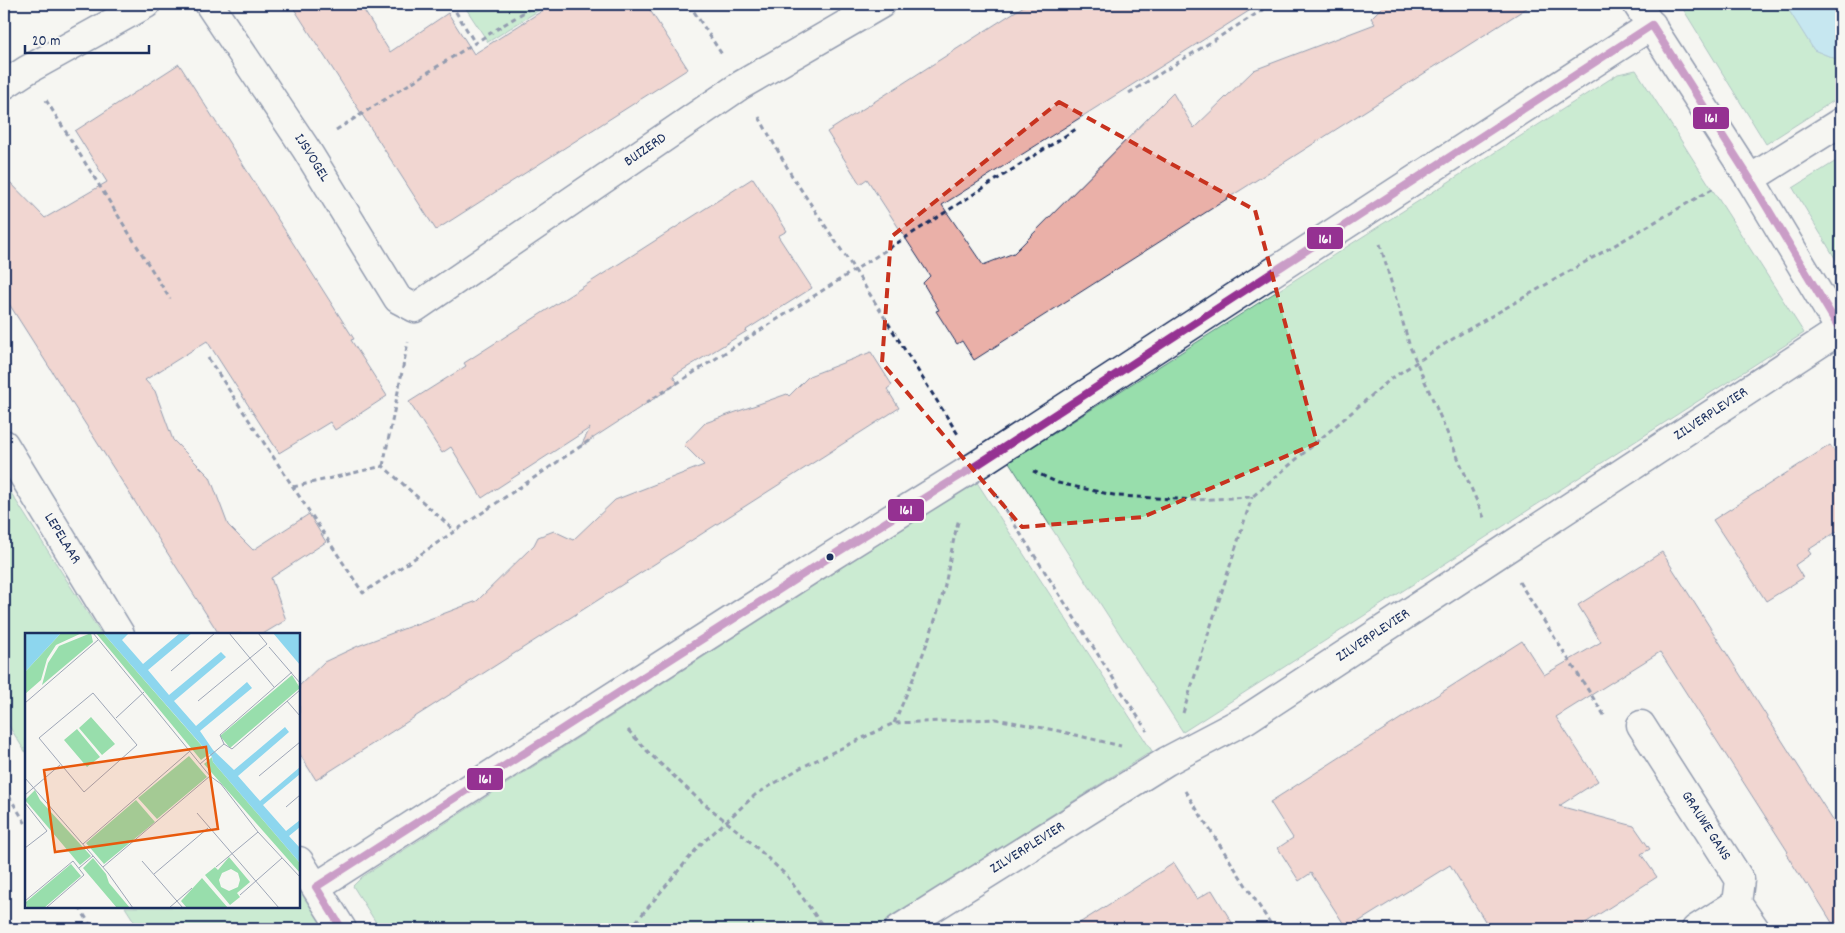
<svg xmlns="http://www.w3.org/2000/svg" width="1845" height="933" font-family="Dekko,sans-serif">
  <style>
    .green { fill: #98deac; stroke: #5a8685 }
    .water { fill: #8dd6ee; stroke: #5f93b4 }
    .building { fill: #eab0a8; stroke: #1b2f5e }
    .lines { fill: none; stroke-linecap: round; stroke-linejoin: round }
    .street-casing { stroke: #1b2f5e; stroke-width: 31 }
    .secondary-casing { stroke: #1b2f5e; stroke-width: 31 }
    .path { stroke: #1b2f5e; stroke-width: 3; stroke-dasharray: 5 4; stroke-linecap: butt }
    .street { stroke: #f6f6f2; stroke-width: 28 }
    .secondary { stroke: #f6f6f2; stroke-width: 28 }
    .bus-1-casing { stroke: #f6f6f2; stroke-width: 11 }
    .bus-1 { stroke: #953192; stroke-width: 8 }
    .marked { fill: none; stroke: #c8321e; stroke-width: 4; stroke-dasharray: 10 6; stroke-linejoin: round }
    .bus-dot { fill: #1b2f5e; stroke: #f6f6f2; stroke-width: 2 }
    .labels { text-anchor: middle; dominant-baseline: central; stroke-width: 5; stroke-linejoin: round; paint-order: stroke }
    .street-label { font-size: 15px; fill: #1b2f5e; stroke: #f6f6f2 }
    .inset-road { fill: none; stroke: #9ea6b7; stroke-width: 1 }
    .view { fill: #e8590c; fill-opacity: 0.15; stroke: #e8590c; stroke-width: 2.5 }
    .inset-edge { fill: none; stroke: #1b2f5e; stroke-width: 2.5 }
    .line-badge { stroke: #f6f6f2; stroke-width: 2 }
    .badge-label { font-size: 14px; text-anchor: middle; font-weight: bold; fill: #fff }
  </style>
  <rect width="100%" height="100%" fill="#f6f6f2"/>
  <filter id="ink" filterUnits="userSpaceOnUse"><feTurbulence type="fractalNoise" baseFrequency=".02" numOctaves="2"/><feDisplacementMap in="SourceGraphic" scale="10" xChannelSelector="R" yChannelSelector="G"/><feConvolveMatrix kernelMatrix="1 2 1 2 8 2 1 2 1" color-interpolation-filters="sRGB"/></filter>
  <g filter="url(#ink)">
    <!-- green -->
    <g class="green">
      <polygon points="463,4 549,4 488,42"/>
      <polygon points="1680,4 1785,4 1814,50 1841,61 1841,96 1766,144"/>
      <polygon points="1636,70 1804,333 1183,732 1009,462 1618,74"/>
      <polygon points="1841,158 1841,268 1793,188"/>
      <polygon points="976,481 1152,751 873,929 380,929 353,886 362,877"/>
      <polygon points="4,482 101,634 26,634 26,753 4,718"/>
      <polygon points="299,887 325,929 139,929 125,907 299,907"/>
    </g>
    <!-- water -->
    <polygon class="water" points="1785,4 1841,4 1841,61 1814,50"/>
    <!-- building -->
    <g class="building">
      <polygon points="291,4 360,4 390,52 448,13 474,54 553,4 646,4 688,69 436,230"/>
      <polygon points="1027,4 1260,4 942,205 983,265 1014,253 1173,93 1194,128 1254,70 1375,24 1371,18 1385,4 1533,4 974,360 962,341 957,344 936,311 939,310 923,283 930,276 867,179 860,184 827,132"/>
      <polygon points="179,64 354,339 351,340 387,396 335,430 330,422 279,453 207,341 145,380 155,391 173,440 210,477 228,525 253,550 309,514 326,542 271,578 286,620 263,634 219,634 4,296 4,176 45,218 107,182 75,131"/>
      <polygon points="753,178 787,231 778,236 812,288 746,330 747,331 673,376 678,383 581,446 590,428 482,498 451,447 442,453 409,402 466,366 464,363"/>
      <polygon points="871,352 892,385 887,389 899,408 316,780 299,753 299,686 324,662 358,646 477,601 534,545 538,537 554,531 573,540 615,500 704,465 684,445 705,423 787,394 789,396 809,376"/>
      <polygon points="1830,445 1841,462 1841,529 1808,550 1811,554 1795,565 1803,578 1766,601 1713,520"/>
      <polygon points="1662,552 1841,833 1841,929 1836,929 1808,884 1806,885 1786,854 1788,852 1660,652 1556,717 1598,781 1559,806 1634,826 1650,849 1641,854 1657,877 1576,929 1490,929 1450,865 1347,929 1311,873 1299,881 1278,848 1293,838 1270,802 1522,641 1544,675 1601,642 1578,605"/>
      <polygon points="1174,863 1197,899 1212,890 1236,929 1070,929"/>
    </g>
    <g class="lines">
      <!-- street casing -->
      <g class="street-casing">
        <g id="street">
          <path id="s1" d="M 209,4 L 306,149 L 398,299 L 415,308 L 741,85 L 881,4"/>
          <polyline points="4,85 27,70 146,4"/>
          <polyline points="1750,179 1841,122"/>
          <path id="s2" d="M 1641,725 L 1740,880 L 1737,903 L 1755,929"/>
          <polyline points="316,887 830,557 977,465 1652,25"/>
          <path id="s3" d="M 899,929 L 1167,761 L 1245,720 L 1840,330"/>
          <polyline points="1696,929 1737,903"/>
        </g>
      </g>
      <!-- secondary casing -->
      <g class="secondary-casing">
        <g id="secondary">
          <polyline points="1637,4 1750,179 1841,331"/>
          <path id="s4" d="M 4,444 L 120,634"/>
          <polyline points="299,861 342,929"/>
        </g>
      </g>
      <!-- path -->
      <g class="path">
        <polyline points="451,4 475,43"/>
        <polyline points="689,4 723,56"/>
        <polyline points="4,34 8,40"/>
        <polyline points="1129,93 1272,4"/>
        <polyline points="46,100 170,299"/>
        <polyline points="759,117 792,176 854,269 959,436"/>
        <polyline points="336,130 537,4"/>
        <polyline points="1380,244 1410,347 1485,520"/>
        <polyline points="208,358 363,593 593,438"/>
        <polyline points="646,403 1076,129"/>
        <polyline points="383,466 408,342"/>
        <polyline points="1033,471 1058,483 1118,496 1195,500 1252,497 1392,378 1462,333 1714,188"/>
        <polyline points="293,487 383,466 455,531"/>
        <polyline points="995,494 1147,731"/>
        <polyline points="1519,582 1606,718"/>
        <polyline points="1183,713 1252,497"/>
        <path d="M 894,723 C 912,682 930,640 942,597 C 949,572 951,545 959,519"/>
        <polyline points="628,730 650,754 695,796 744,836 787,876 825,929"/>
        <polyline points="4,788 26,824"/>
        <polyline points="1185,791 1274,929"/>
        <polyline points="79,907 93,929"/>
        <polyline points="630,929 699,846 755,795 800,768 894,723 996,719 1059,731 1121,746"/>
      </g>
      <!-- street -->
      <use href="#street" class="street"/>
      <!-- secondary -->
      <use href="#secondary" class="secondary"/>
      <!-- bus-1 casing -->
      <g class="bus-1-casing">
        <polyline id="bus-1" points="342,929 316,887 830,557 977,465 1652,25 1750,179 1841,331"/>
      </g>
      <!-- bus-1 -->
      <use href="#bus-1" class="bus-1"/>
    </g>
  </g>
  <!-- marked area -->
  <path d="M0 0H1845V933H0ZM 1059,102 L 1255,210 L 1317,443 L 1143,517 L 1022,527 L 882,363 L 891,237 Z" fill="#f6f6f2" fill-opacity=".55" fill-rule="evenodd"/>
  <path class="marked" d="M 1059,102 L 1255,210 L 1317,443 L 1143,517 L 1022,527 L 882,363 L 891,237 Z"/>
  <!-- markers -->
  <circle class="bus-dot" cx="830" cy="557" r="4.5"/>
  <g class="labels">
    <!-- street labels -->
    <g class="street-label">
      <text stroke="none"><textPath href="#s1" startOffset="649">BUIZERD</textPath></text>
      <text stroke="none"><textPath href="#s1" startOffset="185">IJSVOGEL</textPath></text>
      <text stroke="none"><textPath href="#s3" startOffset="962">ZILVERPLEVIER</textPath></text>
      <text stroke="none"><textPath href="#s4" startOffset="111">LEPELAAR</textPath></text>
      <text stroke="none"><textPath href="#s3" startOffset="558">ZILVERPLEVIER</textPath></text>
      <text stroke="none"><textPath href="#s2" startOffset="120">GRAUWE GANS</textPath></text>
      <text stroke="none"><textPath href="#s3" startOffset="152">ZILVERPLEVIER</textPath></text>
    </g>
  </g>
  <!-- overview -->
  <g transform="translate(25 633)">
    <rect width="275" height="275" fill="#f6f6f2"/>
    <path d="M 36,0 L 57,0 L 31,12 L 22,26 L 16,47 L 0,61 L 0,39 ZM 66,0 L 68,9 L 17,52 L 23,30 L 34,13 ZM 71,0 L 78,0 L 184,121 L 176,127 ZM 267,42 L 275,55 L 205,115 L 195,103 ZM 66,84 L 90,111 L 77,122 L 54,95 ZM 52,96 L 75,124 L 62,134 L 39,107 ZM 164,123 L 182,144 L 132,186 L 113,165 ZM 187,124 L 188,129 L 275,230 L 275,240 L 179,131 ZM 10,157 L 15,167 L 66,223 L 55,232 L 0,167 ZM 111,167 L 130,189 L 79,231 L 61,210 ZM 204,224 L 225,249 L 212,260 L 215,264 L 205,272 L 180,242 L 190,234 L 193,237 ZM 206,236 L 213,240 L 215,247 L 213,254 L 204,258 L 196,254 L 194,247 L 197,240 ZM 68,225 L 81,241 L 84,250 L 105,275 L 92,275 L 58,235 ZM 46,231 L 56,243 L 19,275 L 2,275 L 1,269 ZM 177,245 L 203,275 L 162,275 L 156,268 Z" fill="#98deac" fill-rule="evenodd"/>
    <path d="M 0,0 L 36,0 L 0,39 ZM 78,0 L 104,0 L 97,7 L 118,31 L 155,0 L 167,0 L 123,37 L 144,62 L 196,19 L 201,24 L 149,68 L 171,93 L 222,49 L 227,55 L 175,98 L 188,117 L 209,137 L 260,94 L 264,99 L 213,143 L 235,168 L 275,134 L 275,141 L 238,172 L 261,198 L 275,187 L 275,194 L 264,203 L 275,215 L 275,230 L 188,129 L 187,124 ZM 248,0 L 275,0 L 275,32 Z" fill="#8dd6ee"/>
    <path class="inset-road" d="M 68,0 L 185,143 L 196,151 L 233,199 L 275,244M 204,0 L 249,54M 244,14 L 275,50M 146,38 L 190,0M 68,60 L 112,112 L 59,159 L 14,105 ZM 173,68 L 242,11 L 233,0M 262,68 L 275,83M 0,70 L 73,7M 91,85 L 119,59M 199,111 L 207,116 L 275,57M 175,131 L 199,111 L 195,102 L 267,39M 234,143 L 275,109M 0,145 L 83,240 L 108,275M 0,162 L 35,132M 0,170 L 22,198 L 0,215M 261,174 L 275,162M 172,180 L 254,275M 58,211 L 165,118M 117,228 L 158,275M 78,234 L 185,143M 191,234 L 233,199M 54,235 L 68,223M 129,241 L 183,195M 215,262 L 257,225M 0,268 L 48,228 L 59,242 L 21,275M 144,275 L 167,255"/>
    <path class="view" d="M 181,114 L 193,196 L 30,219 L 19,137 Z"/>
    <rect width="275" height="275" class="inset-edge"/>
  </g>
  <g class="line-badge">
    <rect x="1692" y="106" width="38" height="24" rx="5" fill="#953192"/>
    <rect x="1306" y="226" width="38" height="24" rx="5" fill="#953192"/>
    <rect x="887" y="498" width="38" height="24" rx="5" fill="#953192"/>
    <rect x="466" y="767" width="38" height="24" rx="5" fill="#953192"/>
  </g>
  <g class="badge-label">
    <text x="1711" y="122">161</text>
    <text x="1325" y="243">161</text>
    <text x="906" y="514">161</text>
    <text x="485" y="783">161</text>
  </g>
  <!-- margin -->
  <rect width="1845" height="933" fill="none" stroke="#f6f6f2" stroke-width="20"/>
  <rect x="10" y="10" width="1825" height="913" fill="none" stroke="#1b2f5e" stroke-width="2" filter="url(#ink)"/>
  <!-- scale -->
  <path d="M25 45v8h124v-8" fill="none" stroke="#1b2f5e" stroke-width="2.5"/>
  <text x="32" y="45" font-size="15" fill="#1b2f5e" stroke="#f6f6f2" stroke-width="4" paint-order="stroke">20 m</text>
</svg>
